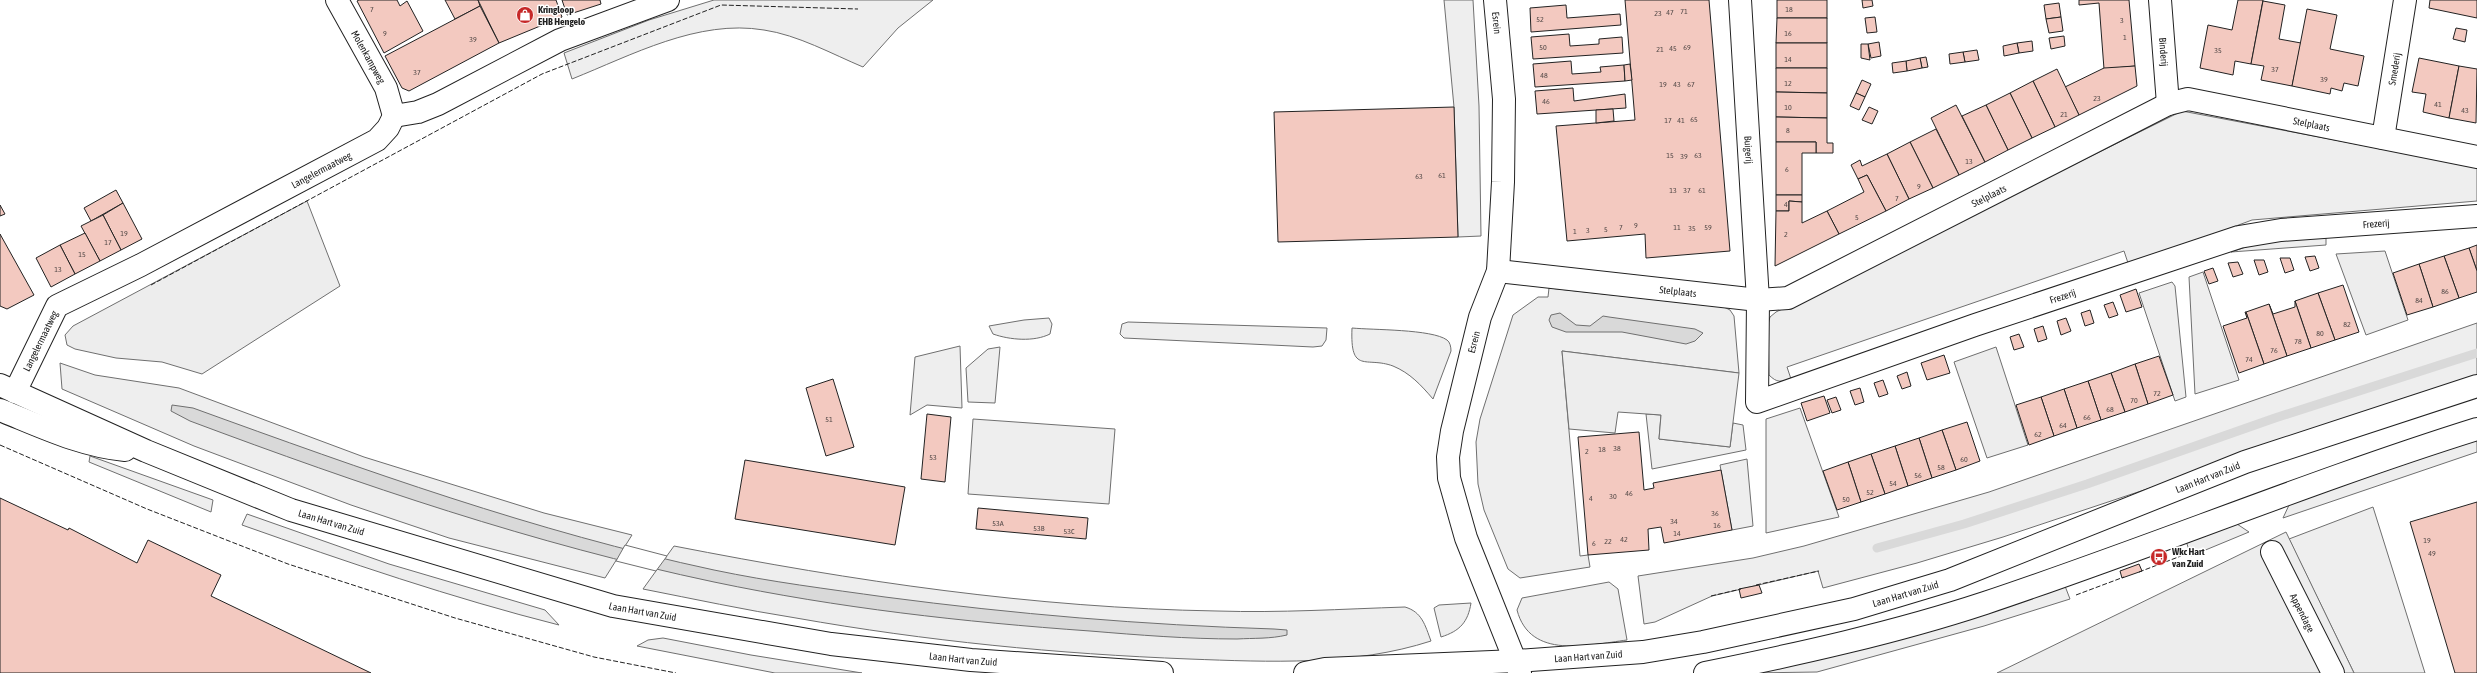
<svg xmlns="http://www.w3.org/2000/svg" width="2477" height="673" font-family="'Asap Condensed',sans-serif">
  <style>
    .green { fill: #eee; stroke: #6f6f6f }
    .parking { fill: #ededed; stroke: #6f6f6f }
    .water { fill: #d9d9d9; stroke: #6f6f6f }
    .pier { fill: #fff; stroke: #6f6f6f }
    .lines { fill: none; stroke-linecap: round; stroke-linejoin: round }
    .stream { stroke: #d9d9d9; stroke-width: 9 }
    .building { fill: #f3c9c0; stroke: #222 }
    .minor-casing { stroke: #222; stroke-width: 24 }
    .major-casing { stroke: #222; stroke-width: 24 }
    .minor { stroke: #fff; stroke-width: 22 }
    .major { stroke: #fff; stroke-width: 22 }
    .fence { stroke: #222; stroke-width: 1; stroke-dasharray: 5 2; stroke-linecap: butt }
    .labels { text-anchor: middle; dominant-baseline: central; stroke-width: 3; stroke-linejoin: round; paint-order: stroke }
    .number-label { font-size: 8px; fill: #564c4a }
    .poi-label { font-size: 10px; font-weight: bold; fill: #222; stroke: #fff; text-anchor: start }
    .street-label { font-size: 10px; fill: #222; stroke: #fff }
  </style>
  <rect width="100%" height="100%" fill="#fff"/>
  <!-- green -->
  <g class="green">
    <path d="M 714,0 L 933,0 L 898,28 L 863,67 C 832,54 798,35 764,30 C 698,19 632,55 572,79 L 564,53 L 649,20 Z"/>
    <polygon points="1444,0 1473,0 1479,106 1481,236 1458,237 1454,107"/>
    <path d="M 2182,111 L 2477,167 L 2477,201 L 2252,220 L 2177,248 L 2128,263 L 2124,251 L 1787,367 L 1791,379 C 1781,382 1777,383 1769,375 L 1768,324 L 1770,317 L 1776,312 Z"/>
    <polygon points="2326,235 2326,245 2231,252 2255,244"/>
    <polygon points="2203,272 2239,380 2195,394 2189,277"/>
    <polygon points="2172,282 2175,286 2186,397 2175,401 2139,293"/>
    <polygon points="1549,288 1724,307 1730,310 1734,316 1739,373 1562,351 1580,556 1588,555 1590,567 1520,578 1508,569 1484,510 1478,484 1476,442 1480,419 1513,315 1538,297 1548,297"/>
    <path d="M 1049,318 L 1052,324 L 1050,334 C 1034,342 1010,340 993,334 L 989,326 L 1024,320 Z"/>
    <polygon points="1128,322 1327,328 1326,340 1322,346 1313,347 1124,338 1120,334 1122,324"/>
    <polygon points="2477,323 2477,379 2003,537 1917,563 1823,588 1818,571 1712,596 1655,622 1644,624 1638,576 1753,558 1804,546 1989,492"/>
    <path d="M 1352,328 C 1372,330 1432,329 1447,340 C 1450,342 1451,347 1451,351 L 1433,399 C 1421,385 1410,373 1393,366 C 1366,356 1350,375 1352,328 Z"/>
    <polygon points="960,346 962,408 927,405 910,415 915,357"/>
    <polygon points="1000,347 995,403 968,402 966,368 988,349"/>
    <polygon points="60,363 95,375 179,388 364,457 544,513 632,535 605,578 449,538 351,505 194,446 62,389"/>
    <polygon points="1800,408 1839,517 1766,533 1766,419"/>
    <polygon points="1646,414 1661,415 1659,439 1730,447 1733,423 1743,425 1746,450 1652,469"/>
    <polygon points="973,419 1115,429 1109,504 968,494"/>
    <polygon points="2477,439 2477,452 2283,518 2290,503"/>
    <polygon points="90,456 213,500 211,512 89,462"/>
    <polygon points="1747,459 1753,526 1732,530 1720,465"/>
    <polygon points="2373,507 2425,673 2354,673 2289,539"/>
    <path d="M 247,514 L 389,564 L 545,610 L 559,625 C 452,598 347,562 242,525 Z"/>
    <polygon points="2237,524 2249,532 2191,556 2186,541"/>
    <path d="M 674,546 C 853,581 1034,608 1217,611 C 1280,613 1342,609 1405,607 C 1422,612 1425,625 1431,641 C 1354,666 1270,662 1189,659 C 1058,654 926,641 796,618 C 745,610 694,599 643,589 Z"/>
    <path d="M 1609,582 L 1618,589 L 1627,640 C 1588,645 1530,660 1517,610 L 1522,598 Z"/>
    <polygon points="2065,586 2070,599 1984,626 1817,672 1750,673"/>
    <path d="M 1471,603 C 1468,622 1460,631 1441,637 L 1434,608 L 1439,605 Z"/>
    <polygon points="663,638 751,655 862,673 775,673 637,646 648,640"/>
  </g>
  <!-- parking -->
  <g class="parking">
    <polygon points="307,201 340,286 202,374 162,362 116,358 75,349 67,345 65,335 73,326"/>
    <polygon points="2385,251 2408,320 2366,335 2336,254"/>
    <polygon points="1996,347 2028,445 1987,458 1954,362"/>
    <polygon points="1562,351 1739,373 1730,447 1659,439 1661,415 1618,412 1615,433 1569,429"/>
    <polygon points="2286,532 2354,673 1997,673"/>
  </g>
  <!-- water -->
  <g class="water">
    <polygon points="1560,313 1576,325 1590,326 1603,316 1609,317 1695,329 1703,333 1695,341 1686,344 1622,332 1566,332 1552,327 1549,320 1551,315"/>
    <path d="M 172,405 L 193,408 C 364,470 536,532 714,570 C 771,582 828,589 885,597 C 1014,614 1144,625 1274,629 L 1287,630 L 1287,635 C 1270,639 1254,638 1237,639 C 1188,639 1138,635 1090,631 C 963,622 838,608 714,582 C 534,544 361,485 190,421 L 171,411 Z"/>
  </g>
  <!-- pier -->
  <polygon class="pier" points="625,545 667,556 656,571 616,561"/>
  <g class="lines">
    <!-- stream -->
    <polyline class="stream" points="1877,548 1964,524 2087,484 2275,418 2477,353"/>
  </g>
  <!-- building -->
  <g class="building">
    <polygon points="359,0 397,0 400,6 407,1 423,31 384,53 357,1"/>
    <polygon points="445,0 478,0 480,6 455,19"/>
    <polygon points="478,0 556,0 562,17 499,43"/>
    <polygon points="562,0 600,0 601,4 567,15"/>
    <polygon points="1625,0 1709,0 1730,251 1646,258 1645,234 1567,241 1556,126 1635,120"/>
    <rect x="1777" y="0" width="50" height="18"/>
    <polygon points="1862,0 1872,0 1873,6 1863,8"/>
    <polygon points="2079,0 2129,0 2135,66 2104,69 2099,3 2079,5"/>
    <polygon points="2238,0 2263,0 2251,64 2235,61 2233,75 2200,68 2208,25 2232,30"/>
    <polygon points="2430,0 2477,0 2477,18 2429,8"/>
    <polygon points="2263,1 2285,5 2279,39 2301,43 2292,86 2261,80 2264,66 2251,64"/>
    <polygon points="2059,3 2061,17 2046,19 2044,5"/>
    <polygon points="1566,5 1567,18 1620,14 1621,25 1531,32 1530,8"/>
    <polygon points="480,6 499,43 409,91 402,88 385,56"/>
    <polygon points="2307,9 2337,15 2330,49 2364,56 2358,86 2344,83 2342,91 2331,88 2330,94 2292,86"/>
    <polygon points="1875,17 1877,32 1867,33 1865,18"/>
    <polygon points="2061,17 2063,31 2049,33 2046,19"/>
    <polygon points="1777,18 1827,18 1827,43 1776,43"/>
    <polygon points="2456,28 2467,30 2465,42 2453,39"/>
    <polygon points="1569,34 1570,46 1599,44 1599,39 1622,37 1623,53 1533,59 1531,37"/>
    <polygon points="2064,36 2065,46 2051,49 2049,38"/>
    <polygon points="2032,41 2033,51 2019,53 2017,43"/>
    <polygon points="1879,42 1881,56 1871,58 1868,44"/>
    <rect x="1776" y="43" width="51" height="25"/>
    <polygon points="2017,43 2019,53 2004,56 2003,46"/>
    <polygon points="1861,44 1868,44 1870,60 1861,58"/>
    <polygon points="1977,50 1979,60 1965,62 1963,52"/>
    <polygon points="1963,52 1965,62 1950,64 1949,54"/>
    <polygon points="1926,57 1928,67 1922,68 1920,58"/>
    <polygon points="1920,58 1922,68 1907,71 1906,61"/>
    <polygon points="2419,58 2459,66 2449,118 2423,112 2426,94 2412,92"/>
    <polygon points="1571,61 1572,74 1601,72 1600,67 1624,65 1625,81 1535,87 1533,64"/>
    <polygon points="1906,61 1907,71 1893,73 1892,63"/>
    <polygon points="1630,64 1632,80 1625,81 1624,65"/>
    <polygon points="2135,66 2137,86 2079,115 2065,87 2104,68"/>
    <polygon points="2459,66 2477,69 2476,123 2449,118"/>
    <polygon points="1776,68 1827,68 1827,93 1776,92"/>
    <polygon points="2057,69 2079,115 2055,127 2033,81"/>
    <polygon points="1862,80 1871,84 1865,97 1856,93"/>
    <polygon points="2033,81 2055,127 2032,138 2010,93"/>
    <polygon points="1573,88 1574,101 1625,94 1626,108 1537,114 1535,91"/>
    <polygon points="1776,92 1827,93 1827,118 1776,117"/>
    <polygon points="1856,93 1865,97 1859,110 1850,106"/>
    <polygon points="2010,93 2032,138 2008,150 1986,105"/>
    <polygon points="1956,105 1985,162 1959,175 1931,118"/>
    <polygon points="1986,105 2008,150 1985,162 1962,116"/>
    <polygon points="1454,107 1458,237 1278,242 1274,112"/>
    <polygon points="1869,107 1878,111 1872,124 1862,120"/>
    <polygon points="1613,109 1614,121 1596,123 1596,110"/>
    <polygon points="1776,117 1827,118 1827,143 1833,143 1833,153 1816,153 1816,142 1776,142"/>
    <polygon points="1936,129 1959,175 1933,188 1910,142"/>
    <polygon points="1776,142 1816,142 1816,153 1802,153 1802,195 1776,195"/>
    <polygon points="1910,142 1933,188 1909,199 1887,154"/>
    <polygon points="1887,154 1909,199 1886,211 1867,175 1858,179 1851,165 1860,160 1862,166"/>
    <polygon points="1867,175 1886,211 1839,234 1827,211 1864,192 1858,179"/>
    <polygon points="116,190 123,203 91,221 84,208"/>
    <polygon points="1776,195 1802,195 1802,202 1789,201 1789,211 1776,211"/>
    <polygon points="1789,201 1802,202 1802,223 1827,211 1839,234 1775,266 1776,211 1789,211"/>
    <polygon points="123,203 142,239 121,250 103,215"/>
    <polygon points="0,205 5,214 0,216"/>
    <polygon points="103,215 121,250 100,261 81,226"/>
    <polygon points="85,233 100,261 75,274 60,245"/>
    <polygon points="0,234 34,295 7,309 0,306"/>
    <polygon points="60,245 75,274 51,287 36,258"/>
    <polygon points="2477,245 2477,271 2469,248"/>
    <polygon points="2469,248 2477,271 2477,292 2459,298 2444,256"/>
    <polygon points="2315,256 2319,268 2310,271 2305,257"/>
    <polygon points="2444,256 2459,298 2433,307 2419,264"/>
    <polygon points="2280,258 2290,258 2294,270 2285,273"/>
    <polygon points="2254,260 2264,260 2268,272 2259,275"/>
    <polygon points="2238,262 2243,274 2233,277 2228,263"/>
    <polygon points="2419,264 2433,307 2407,315 2393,273"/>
    <polygon points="2213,268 2218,281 2209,284 2204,271"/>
    <polygon points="2343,285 2359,332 2335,340 2318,293"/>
    <polygon points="2136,289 2142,307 2126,312 2120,295"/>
    <polygon points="2318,293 2335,340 2311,348 2295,301"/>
    <polygon points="2295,301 2311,348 2287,356 2269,304 2273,314 2295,307"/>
    <polygon points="2113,302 2118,315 2109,318 2104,305"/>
    <polygon points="2269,304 2287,356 2264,364 2246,312"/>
    <polygon points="2090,310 2094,323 2085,326 2081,313"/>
    <polygon points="2245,312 2246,312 2264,364 2239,373 2223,326 2247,318"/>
    <polygon points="2066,318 2071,331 2061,335 2057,321"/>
    <polygon points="2043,326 2047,339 2038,342 2034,329"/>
    <polygon points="2019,334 2024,347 2014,350 2010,337"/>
    <polygon points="1944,355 1950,373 1927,380 1921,363"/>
    <polygon points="2159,356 2173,395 2148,404 2135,364"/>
    <polygon points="2135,364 2148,404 2125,412 2111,373"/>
    <polygon points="1907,372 1911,386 1902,389 1897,376"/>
    <polygon points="2111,373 2125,412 2101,420 2088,381"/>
    <polygon points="833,379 854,447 826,456 806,388"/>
    <polygon points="1883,380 1888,394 1879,397 1874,383"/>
    <polygon points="2088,381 2101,420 2077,428 2064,389"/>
    <polygon points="1860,388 1864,402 1855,405 1850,391"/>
    <polygon points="2064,389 2077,428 2054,436 2041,397"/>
    <polygon points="1824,396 1830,413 1807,421 1801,403"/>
    <polygon points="1836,397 1841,410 1832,413 1827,400"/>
    <polygon points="2041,397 2054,436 2029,445 2016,405"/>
    <polygon points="927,414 951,417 945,482 921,479"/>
    <polygon points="1967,422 1980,461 1956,470 1942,430"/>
    <polygon points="1942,430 1956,470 1932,478 1919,438"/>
    <polygon points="1639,432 1644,490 1654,488 1653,483 1721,470 1732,530 1664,543 1661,527 1648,529 1649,550 1588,555 1578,437"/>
    <polygon points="1919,438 1932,478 1908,486 1895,446"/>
    <polygon points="1895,446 1908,486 1885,494 1871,454"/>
    <polygon points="1871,454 1885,494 1861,502 1848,462"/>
    <polygon points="745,460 905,487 895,545 735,519"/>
    <polygon points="1848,462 1861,502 1837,510 1823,471"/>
    <polygon points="0,498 68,530 69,528 137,563 148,540 221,575 211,596 371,673 0,673"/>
    <polygon points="2477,502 2477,673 2455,673 2410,522"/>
    <polygon points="978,508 1088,518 1086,539 976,529"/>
    <polygon points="2139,564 2142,571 2122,578 2120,571"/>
    <polygon points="1759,585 1762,593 1741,598 1739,589"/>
  </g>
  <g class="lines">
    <!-- minor casing -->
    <g class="minor-casing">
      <g id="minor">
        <path id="s1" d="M 337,0 L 386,88 L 394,116"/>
        <path id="s2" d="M 1495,0 L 1504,99 L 1503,182 L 1498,271 L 1480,317 L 1452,431 L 1448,457 L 1449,478 L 1466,538 L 1520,673"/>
        <path id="s3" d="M 1740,0 L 1758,300 L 1757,402 L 1975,325 L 2239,237 L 2281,230 L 2477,216"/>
        <path id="s4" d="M 2160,0 L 2168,104"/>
        <polyline points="394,116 418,112 438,104 560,40 668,0"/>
        <path id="s5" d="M 2383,138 L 2405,0"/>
        <path id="s6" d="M 1498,271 L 1758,300 L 1788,298 L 2168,104 L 2188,99 L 2477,157"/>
        <path id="s7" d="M 15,392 L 57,306 L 141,265 L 377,140 L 388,128 L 394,116"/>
        <path id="s8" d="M 2272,552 L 2333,673"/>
      </g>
    </g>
    <!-- major casing -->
    <g class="major-casing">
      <g id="major">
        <path id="s9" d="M 0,385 L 146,451 L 291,510 L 613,606 L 831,644 L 971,660 L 1162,673"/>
        <path d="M 0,410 C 40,426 81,446 125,450"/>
        <path id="s10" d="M 1305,673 L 1325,669 L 1516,661 L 1643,652 L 1703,642 L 1854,609 L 1950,580 L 2245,462 L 2477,386"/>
        <path d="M 1705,673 C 1798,654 1894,633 1985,603 C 2150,548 2311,481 2477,429"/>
      </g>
    </g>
    <!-- minor -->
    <use href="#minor" class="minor"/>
    <!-- major -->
    <use href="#major" class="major"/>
    <!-- fence -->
    <g class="fence">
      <polyline points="151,285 542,74 721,5 858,9"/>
      <polyline points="0,445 147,509 288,564 455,618 594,657 676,673"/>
      <polyline points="2139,572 2181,556"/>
      <polyline points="1756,585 1819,571"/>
      <polyline points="2076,595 2124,577"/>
      <polyline points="1711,596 1741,589"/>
    </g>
  </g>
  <!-- icons -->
  <defs>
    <g id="shop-disc" transform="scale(0.9)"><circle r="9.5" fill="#c62828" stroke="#fff"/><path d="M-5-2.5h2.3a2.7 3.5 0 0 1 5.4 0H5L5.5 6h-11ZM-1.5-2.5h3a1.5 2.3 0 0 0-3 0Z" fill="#fff"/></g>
    <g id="bus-disc" transform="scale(0.9)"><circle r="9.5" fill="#c62828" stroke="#fff"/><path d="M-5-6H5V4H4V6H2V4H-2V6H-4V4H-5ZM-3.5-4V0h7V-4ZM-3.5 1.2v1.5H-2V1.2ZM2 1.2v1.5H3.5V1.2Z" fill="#fff"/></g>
  </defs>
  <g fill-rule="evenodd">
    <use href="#shop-disc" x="525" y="15"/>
    <use href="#bus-disc" x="2159" y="557"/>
  </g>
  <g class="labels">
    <!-- number labels -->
    <g class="number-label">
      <text x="372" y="9">7</text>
      <text x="1789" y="9">18</text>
      <text x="1684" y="11">71</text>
      <text x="1670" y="12">47</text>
      <text x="1658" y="13">23</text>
      <text x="1540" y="19">52</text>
      <text x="2122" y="20">3</text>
      <text x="385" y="33">9</text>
      <text x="1788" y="33">16</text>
      <text x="2125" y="37">1</text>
      <text x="473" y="39">39</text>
      <text x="1543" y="47">50</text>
      <text x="1687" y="47">69</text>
      <text x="1673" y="48">45</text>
      <text x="1660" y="49">21</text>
      <text x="2218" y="50">35</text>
      <text x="1788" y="59">14</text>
      <text x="2275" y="69">37</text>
      <text x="417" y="72">37</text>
      <text x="1544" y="75">48</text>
      <text x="2324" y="79">39</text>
      <text x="1788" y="83">12</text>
      <text x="1663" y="84">19</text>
      <text x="1677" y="84">43</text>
      <text x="1691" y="84">67</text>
      <text x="2097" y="98">23</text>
      <text x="1546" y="101">46</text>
      <text x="2438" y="104">41</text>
      <text x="1788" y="107">10</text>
      <text x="2465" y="110">43</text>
      <text x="2064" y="114">21</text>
      <text x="1694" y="119">65</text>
      <text x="1668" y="120">17</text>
      <text x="1681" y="120">41</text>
      <text x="1788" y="130">8</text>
      <text x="1670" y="155">15</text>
      <text x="1698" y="155">63</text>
      <text x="1684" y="156">39</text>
      <text x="1969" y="161">13</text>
      <text x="1787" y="169">6</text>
      <text x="1442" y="175">61</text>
      <text x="1419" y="176">63</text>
      <text x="1919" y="186">9</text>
      <text x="1673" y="190">13</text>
      <text x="1687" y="190">37</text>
      <text x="1702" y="190">61</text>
      <text x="1897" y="198">7</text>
      <text x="1786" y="204">4</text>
      <text x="1857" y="217">5</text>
      <text x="1636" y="225">9</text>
      <text x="1621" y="227">7</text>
      <text x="1677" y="227">11</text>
      <text x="1708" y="227">59</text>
      <text x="1692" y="228">35</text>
      <text x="1606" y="229">5</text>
      <text x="1588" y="230">3</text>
      <text x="1575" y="231">1</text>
      <text x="124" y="233">19</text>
      <text x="1786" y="234">2</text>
      <text x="108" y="242">17</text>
      <text x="82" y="254">15</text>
      <text x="58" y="269">13</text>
      <text x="2445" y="291">86</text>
      <text x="2419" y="300">84</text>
      <text x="2347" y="324">82</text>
      <text x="2320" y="333">80</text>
      <text x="2298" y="341">78</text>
      <text x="2274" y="350">76</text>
      <text x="2249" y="359">74</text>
      <text x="2157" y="393">72</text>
      <text x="2134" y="400">70</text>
      <text x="2110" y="409">68</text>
      <text x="2087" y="417">66</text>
      <text x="829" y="419">51</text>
      <text x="2063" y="425">64</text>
      <text x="2038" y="434">62</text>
      <text x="1617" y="448">38</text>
      <text x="1602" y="449">18</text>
      <text x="1587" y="451">2</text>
      <text x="933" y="457">53</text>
      <text x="1964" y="459">60</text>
      <text x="1941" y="467">58</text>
      <text x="1918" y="475">56</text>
      <text x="1893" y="483">54</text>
      <text x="1870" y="492">52</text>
      <text x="1629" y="493">46</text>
      <text x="1613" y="496">30</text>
      <text x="1591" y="498">4</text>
      <text x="1846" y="499">50</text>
      <text x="1715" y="513">36</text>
      <text x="1674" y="521">34</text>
      <text x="998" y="523">53A</text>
      <text x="1717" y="525">16</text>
      <text x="1039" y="528">53B</text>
      <text x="1069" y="531">53C</text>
      <text x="1677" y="533">14</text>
      <text x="1624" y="539">42</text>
      <text x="2427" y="540">19</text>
      <text x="1608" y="541">22</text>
      <text x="1594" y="543">6</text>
      <text x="2432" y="553">49</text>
    </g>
    <!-- poi labels -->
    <g class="poi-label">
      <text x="538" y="9">Kringloop<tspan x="538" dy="12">EHB Hengelo</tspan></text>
      <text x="2172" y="551">Wkc Hart<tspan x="2172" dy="12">van Zuid</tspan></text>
    </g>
    <!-- street labels -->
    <g class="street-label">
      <text stroke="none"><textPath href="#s2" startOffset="23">Esrein</textPath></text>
      <text stroke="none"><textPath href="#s4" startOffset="52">Binderij</textPath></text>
      <text stroke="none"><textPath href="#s1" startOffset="65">Molenkampweg</textPath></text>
      <text stroke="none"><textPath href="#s5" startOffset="70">Smederij</textPath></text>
      <text stroke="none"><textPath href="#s6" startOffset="865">Stelplaats</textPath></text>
      <text stroke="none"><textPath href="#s3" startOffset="150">Buigerij</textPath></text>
      <text stroke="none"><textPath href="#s7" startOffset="393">Langelermaatweg</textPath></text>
      <text stroke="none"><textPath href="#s6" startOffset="517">Stelplaats</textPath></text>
      <text stroke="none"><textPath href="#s3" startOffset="1050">Frezerij</textPath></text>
      <text stroke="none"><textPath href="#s6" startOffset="181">Stelplaats</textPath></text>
      <text stroke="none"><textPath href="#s3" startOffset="726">Frezerij</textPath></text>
      <text stroke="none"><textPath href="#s7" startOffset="57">Langelermaatweg</textPath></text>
      <text transform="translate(1474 342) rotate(-75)">Esrein</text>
      <text stroke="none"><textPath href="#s10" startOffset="932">Laan Hart van Zuid</textPath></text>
      <text stroke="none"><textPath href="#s9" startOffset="359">Laan Hart van Zuid</textPath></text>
      <text stroke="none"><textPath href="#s10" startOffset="608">Laan Hart van Zuid</textPath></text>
      <text stroke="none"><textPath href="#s9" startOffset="683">Laan Hart van Zuid</textPath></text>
      <text stroke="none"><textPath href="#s8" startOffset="68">Appendage</textPath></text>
      <text stroke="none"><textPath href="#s10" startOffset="284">Laan Hart van Zuid</textPath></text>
      <text stroke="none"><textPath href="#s9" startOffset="1007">Laan Hart van Zuid</textPath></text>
    </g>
  </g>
</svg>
